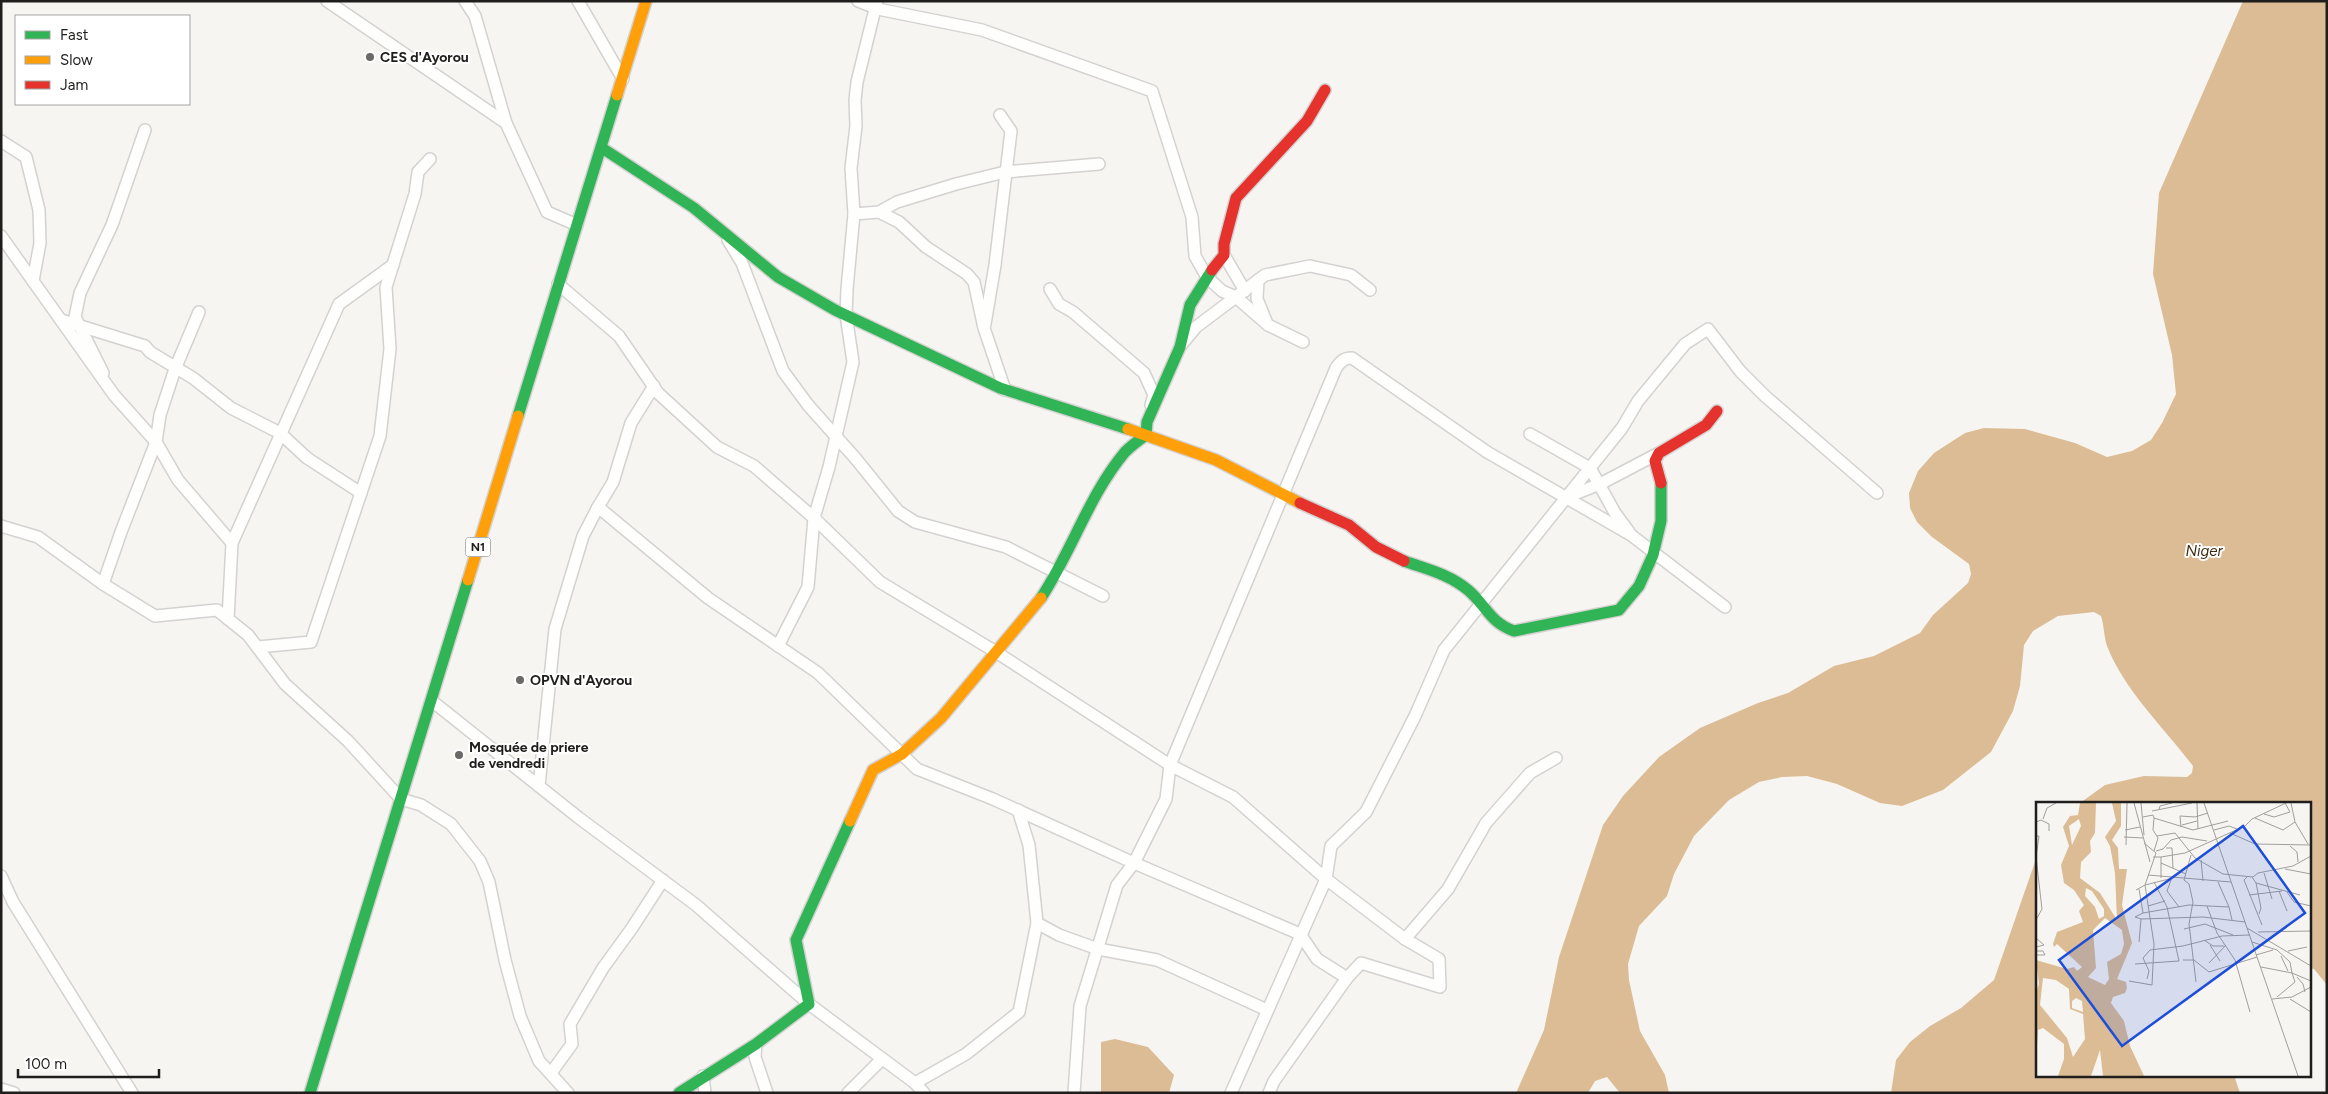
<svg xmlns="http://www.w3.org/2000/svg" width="2328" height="1094" font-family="Figtree,sans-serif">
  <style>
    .water { fill: #dcbc95 }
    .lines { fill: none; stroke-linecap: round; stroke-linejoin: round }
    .street-casing { stroke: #d4d2d1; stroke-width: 14 }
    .fast-casing { stroke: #d4d2d1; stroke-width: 14 }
    .slow-casing { stroke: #d4d2d1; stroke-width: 14 }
    .jam-casing { stroke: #d4d2d1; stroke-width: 14 }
    .street { stroke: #fefefd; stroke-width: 11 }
    .fast { stroke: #30b455; stroke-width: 11 }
    .slow { stroke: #ff9f0a; stroke-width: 11 }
    .jam { stroke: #e5322d; stroke-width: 11 }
    .poi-dot { fill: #6b6968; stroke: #fff; stroke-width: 2 }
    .labels { text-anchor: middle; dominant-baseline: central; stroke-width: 4; stroke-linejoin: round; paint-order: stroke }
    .shield { fill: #fff; stroke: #626261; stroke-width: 1 }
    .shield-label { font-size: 12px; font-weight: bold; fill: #1f1e1d }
    .poi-label { font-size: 14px; font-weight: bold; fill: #1f1e1d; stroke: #fff; text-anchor: start }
    .water-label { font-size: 15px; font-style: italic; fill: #3d2a11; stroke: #fff }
    .inset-road { fill: none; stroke: #a19f9d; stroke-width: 1 }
    .view { fill: #1d4ed8; fill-opacity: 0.15; stroke: #1d4ed8; stroke-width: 2.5 }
    .inset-edge { fill: none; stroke: #1f1e1d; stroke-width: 2.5 }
  </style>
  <rect width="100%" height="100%" fill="#f7f5f2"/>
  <!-- water -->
  <g class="water">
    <path d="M 2243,1 L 2327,1 L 2327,985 L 2314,969 L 2309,968 L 2309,803 L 2080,803 L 2105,785 L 2144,776 L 2187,777 L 2192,773 L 2193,766 C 2165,729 2124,690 2107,646 C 2104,637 2104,625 2101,616 L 2094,612 L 2058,616 L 2033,631 L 2024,645 L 2020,686 L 2013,711 L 1991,752 L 1943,790 L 1902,806 L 1880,803 L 1837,784 L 1807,776 L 1782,777 L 1759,782 L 1729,800 L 1694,836 L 1674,874 L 1667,896 L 1639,926 L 1628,964 L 1629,980 L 1640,1031 L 1665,1075 L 1669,1093 L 1620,1093 L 1607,1077 L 1595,1081 L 1588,1093 L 1516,1093 L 1544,1030 L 1559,957 L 1603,825 L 1623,796 L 1659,757 L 1700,728 L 1758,703 L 1788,693 L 1834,666 L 1874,656 L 1920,633 L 1933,615 L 1968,583 L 1971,574 L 1969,564 L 1932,537 L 1917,522 L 1910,508 L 1909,493 L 1918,471 L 1934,453 L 1965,433 L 1984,428 L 2025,429 L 2075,443 L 2107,457 L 2132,451 L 2151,440 L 2162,423 L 2176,394 L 2172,355 L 2153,274 L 2159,193 Z"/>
    <polygon points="2037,856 2037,1075 2234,1075 2240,1093 1891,1093 1896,1060 1910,1042 1930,1026 1961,1008 1994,980"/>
    <polygon points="1115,1039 1148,1047 1174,1075 1169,1093 1101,1093 1101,1042"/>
  </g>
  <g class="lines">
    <!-- street casing -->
    <g class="street-casing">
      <g id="street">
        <polyline points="327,1 506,123"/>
        <polyline points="465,1 475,16 506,123 547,212 577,225"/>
        <polyline points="578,1 623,79"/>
        <polyline points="858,1 878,9 982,30 1152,91 1192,217 1195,256 1207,277 1222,291 1236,297 1268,325 1303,342"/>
        <polyline points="1,141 26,157 39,210 40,243 33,281"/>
        <polyline points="879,212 899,222 926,247 967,274 974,282 984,328 1005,390"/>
        <polyline points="854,214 879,212 897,202 956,184 1005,172 1099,164"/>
        <polyline points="1,236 114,395 156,442 178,480 232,543 228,619"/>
        <polyline points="728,240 742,263 783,371 808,405 856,459 898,511 915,522 1006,547 1103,596"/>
        <polyline points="1224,255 1245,291"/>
        <polyline points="1258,280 1257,299 1266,321"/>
        <polyline points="558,284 619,336 658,393 717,447 754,466 814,518 880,582 996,652 1170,765 1233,797 1326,879 1405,939"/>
        <polyline points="1050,289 1059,304 1073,312 1144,373 1154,395 1151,405"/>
        <polyline points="61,320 145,346 150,352 193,378 231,408 280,433 307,458 361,493"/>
        <polyline points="985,324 995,265 1011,131 1000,115"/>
        <polyline points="1182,344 1196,327 1265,275 1310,266 1351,275 1370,290"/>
        <polyline points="103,373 75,317 80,293 112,225 145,130"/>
        <polyline points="654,386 631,423 613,482 598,507 708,598 818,673 917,769 993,799 1134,863 1300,934 1317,959 1347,978"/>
        <polyline points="1530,434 1590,468 1615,513 1629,532"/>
        <polyline points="1567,497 1600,484 1659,453"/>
        <polyline points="1,526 38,537 103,584 155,616 217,610 248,635 285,684 348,741 401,799 421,805 451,824 480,861 489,882 505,960 520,1016 539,1061 568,1093"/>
        <polyline points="232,543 339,304 393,265"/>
        <polyline points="103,584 121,532 156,442 160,415 175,369 199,312"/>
        <polyline points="778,646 808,587 814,518 829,467 853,362 846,315 847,289 854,214 851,168 856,126 855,100 857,82 877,1"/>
        <polyline points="258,647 311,642 380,436 390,349 386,287 415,194 418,172 430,159"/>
        <polyline points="432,701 579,818 696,905 809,1004 915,1083 924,1093"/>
        <polyline points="539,786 555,629 583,536 598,507"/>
        <polyline points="1,876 13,902 132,1093"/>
        <polyline points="1037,923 1059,935 1098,949 1157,960 1267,1010"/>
        <polyline points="756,1044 755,1057 767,1093"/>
        <polyline points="551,1073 572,1044 570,1024 603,968 632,928 663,880"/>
        <polyline points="703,1076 705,1093"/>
        <polyline points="915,1083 966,1054 1019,1012 1037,923 1029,845 1018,810"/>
        <polyline points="1,1089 14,1093"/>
        <polyline points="848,1093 882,1059"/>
        <path d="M 1074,1093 L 1080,1006 L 1117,885 L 1134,863 L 1166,799 L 1170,765 L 1336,368 C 1341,361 1344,358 1352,358 L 1487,452 L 1631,535 L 1725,607"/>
        <polyline points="1231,1093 1326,879 1331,846 1366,812 1415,716 1444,650 1622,428 1638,401 1685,344 1708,329 1740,371 1765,396 1877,493"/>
        <polyline points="1269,1093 1274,1081 1347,978 1361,963 1440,987 1439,959 1405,939 1448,889 1486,823 1530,773 1556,758"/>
      </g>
    </g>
    <!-- fast casing -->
    <g class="fast-casing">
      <g id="fast">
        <polyline points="602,148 694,208 778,277 835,310 1000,388 1128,429"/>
        <polyline points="518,416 617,95"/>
        <path d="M 1404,561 C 1426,569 1449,574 1468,590 C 1486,605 1489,622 1514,631 L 1619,610 L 1639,586 L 1653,555 L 1661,521 L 1661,483"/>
        <path d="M 1041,598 C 1072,551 1089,495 1125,452 C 1131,446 1139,440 1146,435 L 1147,422 L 1180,347 L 1190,305 L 1212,270"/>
        <polyline points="310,1093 468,580"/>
        <polyline points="679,1093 756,1044 809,1004 796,940 850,821"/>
      </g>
    </g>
    <!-- slow casing -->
    <g class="slow-casing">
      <g id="slow">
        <polyline points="617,95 646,1"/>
        <polyline points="1128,429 1216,460 1300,503"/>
        <polyline points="468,580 518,416"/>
        <polyline points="850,821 873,770 902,754 941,718 1041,598"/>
      </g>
    </g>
    <!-- jam casing -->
    <g class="jam-casing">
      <g id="jam">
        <polyline points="1212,270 1224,255 1224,244 1236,198 1307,121 1325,90"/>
        <polyline points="1661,483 1655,461 1659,453 1706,425 1717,411"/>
        <polyline points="1300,503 1349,525 1376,547 1404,561"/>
      </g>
    </g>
    <!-- street -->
    <use href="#street" class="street"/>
    <!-- fast -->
    <use href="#fast" class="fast"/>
    <!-- slow -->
    <use href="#slow" class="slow"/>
    <!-- jam -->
    <use href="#jam" class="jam"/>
  </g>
  <!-- markers -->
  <g class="poi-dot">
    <circle cx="370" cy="57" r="5"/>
    <circle cx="520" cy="680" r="5"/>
    <circle cx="459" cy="755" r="5"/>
  </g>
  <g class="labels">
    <!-- shield labels -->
    <rect class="shield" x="465.5" y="537.5" width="25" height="19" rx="4"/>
    <g class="shield-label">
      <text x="478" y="547">N1</text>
    </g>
    <!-- poi labels -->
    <g class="poi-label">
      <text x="380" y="57">CES d'Ayorou</text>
      <text x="530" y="680">OPVN d'Ayorou</text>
      <text x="469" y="747">Mosquée de priere<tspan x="469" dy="16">de vendredi</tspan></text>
    </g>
    <!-- water labels -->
    <g class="water-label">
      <text x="2204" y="551">Niger</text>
    </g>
  </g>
  <!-- overview -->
  <g transform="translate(2036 802)">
    <rect width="275" height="275" fill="#f7f5f2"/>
    <path d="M 44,1 L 60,1 L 59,31 L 54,39 L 55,50 L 45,60 L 44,76 L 64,91 L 81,118 L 79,71 L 74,44 L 69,35 L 80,19 L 76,1 L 85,1 L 85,24 L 76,38 L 82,46 L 83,67 L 91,67 L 86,103 L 96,141 L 81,177 L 90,180 L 91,186 L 89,191 L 77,195 L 75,201 L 88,219 L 94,244 L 108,274 L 67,274 L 64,248 L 55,274 L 22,274 L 28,257 L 28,242 L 7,226 L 2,228 L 0,261 L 0,190 L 3,182 L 0,158 L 31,167 L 38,165 L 41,169 L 46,165 L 21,142 L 18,145 L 17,142 L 21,130 L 47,120 L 43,109 L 48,103 L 38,88 L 28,81 L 25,63 L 33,44 L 27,25 L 34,14 L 42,13 ZM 43,17 L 45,24 L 36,43 L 33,24 ZM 50,86 L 56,89 L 68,107 L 68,114 L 63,117 L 59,105 L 49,94 ZM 69,116 L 86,128 L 88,142 L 85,152 L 71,160 L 73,177 L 69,183 L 52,175 L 60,166 L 57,128 ZM 7,176 L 20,178 L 33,187 L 34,207 L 47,212 L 49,237 L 37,255 L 31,236 L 4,203 ZM 40,196 L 46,199 L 47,210 L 36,206 L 36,199 Z" fill="#dcbc95" fill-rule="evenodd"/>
    <path class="inset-road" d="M 98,1 L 114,60M 105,1 L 108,33M 161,1 L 162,27M 168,1 L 262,274M 123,8 L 124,4 L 136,1M 116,9 L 156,1M 228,12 L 238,15 L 254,10 L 249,1M 107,15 L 117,13 L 118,16 L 157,28 L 192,19M 219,16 L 247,28 L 259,20 L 255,1M 7,17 L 11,6 L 20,1M 259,20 L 272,42M 146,23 L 161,19M 145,25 L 144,14 L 159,15 L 172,11M 89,28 L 104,25M 178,28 L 193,24 L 201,27M 194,31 L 219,42 L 275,43M 0,32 L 0,20 L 5,18 L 13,22 L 13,29M 0,34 L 3,34 L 0,55 L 6,107 L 0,118M 121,34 L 139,31 L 159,56 L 187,72 L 217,75 L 222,71 L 257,64 L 275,54M 88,35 L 107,36M 90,43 L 91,1M 254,44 L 261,50 L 262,60M 130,46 L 136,46 L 137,66M 118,49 L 122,36 L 117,28 L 118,16M 120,49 L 127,47 L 135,38 L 146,35 L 171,39M 155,53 L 148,78 L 153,82 L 157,100 L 153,122 L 160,180M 117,55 L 125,55 L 125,76M 125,55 L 149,51 L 209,24 L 216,17 L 250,1M 165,58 L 167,79M 125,61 L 150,72M 249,67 L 275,72M 228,71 L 236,97M 112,73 L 195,80M 212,74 L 208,78 L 226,123M 216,75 L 220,81 L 264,93M 135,78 L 131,89 L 143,105M 182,80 L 193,105M 220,81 L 225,106 L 223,112M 103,87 L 107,111 L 99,115 L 105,117 L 103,140M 100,88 L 109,83 L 120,51 L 108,41M 243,89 L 251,109M 251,90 L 258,100 L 275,104M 213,93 L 246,89M 112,104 L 129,99M 171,104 L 181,131 L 199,158 L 214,210M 107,111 L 153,103 L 193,105 L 196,118M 105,117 L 167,115 L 209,120M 211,126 L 275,164M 148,127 L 169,122 L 197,133M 222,130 L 275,129M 0,136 L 8,143 L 0,145M 168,138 L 177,144 L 188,144M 216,140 L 241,148 L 254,160 L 256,171 L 225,165M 174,143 L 184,159M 0,149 L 7,149 L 9,153 L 0,153M 252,149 L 271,145M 220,153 L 237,148M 245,154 L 252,169M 147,158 L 158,158 L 173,170 L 221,155M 173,161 L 190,143M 99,162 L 143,159 L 131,105 L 118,80M 256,171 L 275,179M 261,175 L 267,182 L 269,190M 111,177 L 113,169 L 107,156 L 114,148 L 147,144 L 186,134 L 214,133M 93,179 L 116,183 L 118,142 L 109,83 L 133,77M 241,195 L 259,180 L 256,171M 236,197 L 256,195 L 275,185M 254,197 L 275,210"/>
    <path class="view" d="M 207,24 L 269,111 L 86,244 L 23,158 Z"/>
    <rect width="275" height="275" class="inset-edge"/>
  </g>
  <!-- border -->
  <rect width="2328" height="1094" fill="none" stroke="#1f1e1d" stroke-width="5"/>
  <!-- legend -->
  <rect x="15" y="15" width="175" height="90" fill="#ffffff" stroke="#a5a5a5"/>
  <rect x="25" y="31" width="25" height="8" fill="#30b455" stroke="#a5a5a5"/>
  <text x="60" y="40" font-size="15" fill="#1f1e1d">Fast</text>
  <rect x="25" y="56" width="25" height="8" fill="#ff9f0a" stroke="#a5a5a5"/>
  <text x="60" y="65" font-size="15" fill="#1f1e1d">Slow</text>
  <rect x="25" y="81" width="25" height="8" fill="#e5322d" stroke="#a5a5a5"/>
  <text x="60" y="90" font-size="15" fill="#1f1e1d">Jam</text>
  <!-- scale -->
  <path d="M18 1069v8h141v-8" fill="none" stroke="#1f1e1d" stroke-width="2.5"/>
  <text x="25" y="1069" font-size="15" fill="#1f1e1d" stroke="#ffffff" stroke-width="4" paint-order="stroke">100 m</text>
</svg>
